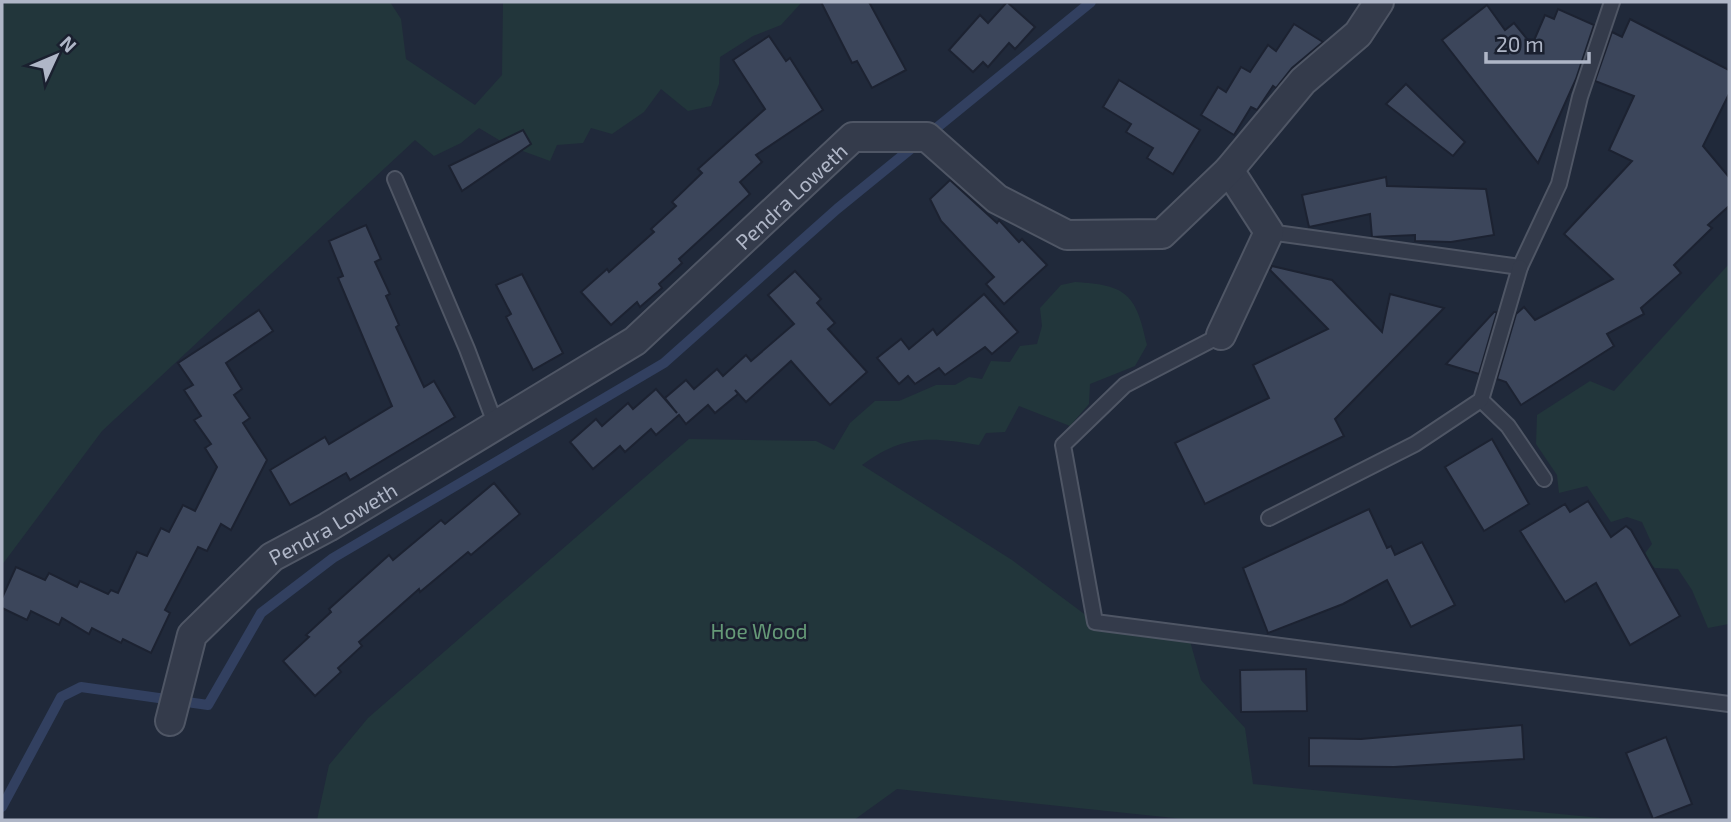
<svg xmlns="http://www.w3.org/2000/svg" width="1731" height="822" font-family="'Exo 2',sans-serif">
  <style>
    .green { fill: #22363b }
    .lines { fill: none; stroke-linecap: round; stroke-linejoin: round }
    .stream { stroke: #324060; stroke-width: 10 }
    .building { fill: #3c465b; stroke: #1c2231; stroke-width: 2 }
    .lane-casing { stroke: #4f5665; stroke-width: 18 }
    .street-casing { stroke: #4f5665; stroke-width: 32 }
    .lane { stroke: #343b4b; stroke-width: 14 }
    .street { stroke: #343b4b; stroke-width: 28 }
    .labels { text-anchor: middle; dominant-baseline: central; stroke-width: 5; stroke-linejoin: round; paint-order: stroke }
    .street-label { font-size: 21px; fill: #afb6c7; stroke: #1a202f }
    .park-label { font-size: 21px; fill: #659977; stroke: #1a202f }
  </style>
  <rect width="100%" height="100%" fill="#20293a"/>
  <!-- green -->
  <g class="green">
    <polygon points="6,2 390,2 401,19 406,59 475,105 502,75 503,2 802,2 781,25 753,36 720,57 719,84 711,106 688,111 661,89 644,112 612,134 591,128 583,143 557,145 550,161 509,146 479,128 461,143 434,156 415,140 102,431 2,565 2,7"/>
    <polygon points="1729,264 1729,624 1708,628 1692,590 1678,569 1655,568 1643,556 1652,544 1642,522 1627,517 1611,522 1587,486 1559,493 1557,475 1536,444 1537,415 1590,381 1614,391"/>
    <path d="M 1075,282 C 1127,285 1136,294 1147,345 L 1135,366 L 1090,384 L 1089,404 L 1070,426 L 1019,406 L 1005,432 L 986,433 L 979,445 C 931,437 903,434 862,465 L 1012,560 L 1095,622 L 1188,634 L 1201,680 L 1245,728 L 1253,784 L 1621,820 L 1193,820 L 897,789 L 854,820 L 317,820 L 329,765 L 368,718 L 689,439 L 816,441 L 834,450 L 850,423 L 875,401 L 899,401 L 936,385 L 955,385 L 969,377 L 982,379 L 991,361 L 1010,362 L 1020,346 L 1037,344 L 1042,326 L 1040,308 L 1061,285 Z"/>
  </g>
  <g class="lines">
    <!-- stream -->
    <polyline class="stream" points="2,807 61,697 81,687 208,705 261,613 333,558 664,363 837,209 1091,2"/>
  </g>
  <!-- building -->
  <g class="building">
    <polygon points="821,2 869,2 906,70 872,88 857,61 852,63"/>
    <polygon points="1007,2 1035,27 1015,49 1009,43 988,67 983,62 973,72 949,50 980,15 988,23"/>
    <polygon points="1487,5 1505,30 1514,23 1532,45 1545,15 1554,19 1558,9 1594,25 1576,79 1538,163 1442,40"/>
    <polygon points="1630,19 1729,70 1729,94 1703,146 1729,177 1729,206 1708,225 1712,228 1674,265 1681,273 1641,308 1644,314 1607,334 1614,346 1521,405 1506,382 1497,379 1516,314 1524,307 1535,320 1613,279 1564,234 1632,161 1609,150 1634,96 1595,81 1612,32 1622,37"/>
    <polygon points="1294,24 1323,42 1292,68 1276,88 1273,86 1257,110 1251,107 1234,135 1201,115 1218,87 1226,92 1241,67 1250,72 1268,45 1276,51"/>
    <polygon points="769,36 786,61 790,58 823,110 756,155 762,162 740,182 750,194 679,259 682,263 659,284 662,288 640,307 637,302 611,325 581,292 607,269 609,272 654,232 651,229 676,206 672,202 702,173 698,169 765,109 733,60"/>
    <polygon points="1119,80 1200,130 1173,174 1147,158 1153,148 1126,132 1131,124 1103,107"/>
    <polygon points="1406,84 1465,142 1453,156 1386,104"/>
    <polygon points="523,130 531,144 462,191 449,166"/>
    <polygon points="1386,177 1387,186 1486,189 1494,235 1451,242 1415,241 1415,235 1372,237 1370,214 1309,227 1302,195"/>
    <polygon points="950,180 997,223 999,220 1019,242 1022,239 1047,265 1004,304 986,284 994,277 941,221 930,199"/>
    <polygon points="366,225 381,259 375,262 390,294 386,296 399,325 396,327 424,387 434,381 455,417 350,480 346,473 290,505 270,470 325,437 329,444 392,406 338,278 343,276 329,241"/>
    <polygon points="1272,266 1332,280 1382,332 1390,294 1444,308 1335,419 1344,436 1205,504 1175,443 1269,398 1253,365 1328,329 1270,270"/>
    <polygon points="795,271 821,299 817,303 835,323 828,329 867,372 830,405 791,361 746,402 735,390 738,394 715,413 708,405 686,424 679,415 656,435 651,429 625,452 620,446 593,469 570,442 596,419 602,426 628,403 633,409 656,389 677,413 665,398 686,380 694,389 717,369 723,376 746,355 751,361 794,324 768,295"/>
    <polygon points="522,274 563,353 533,370 506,317 511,314 496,285"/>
    <polygon points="984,294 1018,332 992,354 985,347 945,375 939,368 915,384 908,376 899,384 877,358 901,339 909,349 933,329 937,335"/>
    <polygon points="259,310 273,331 226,363 242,389 234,395 250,418 243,423 267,460 231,530 221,524 207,551 198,547 165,610 170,613 151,653 123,639 121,643 92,628 89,634 62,618 59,625 31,611 27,620 2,608 2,598 16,567 45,580 49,573 77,587 80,581 108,594 111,590 118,593 137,552 147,556 161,528 169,532 183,505 195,511 217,467 205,448 211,444 194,420 201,416 184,390 193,385 178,363"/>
    <polygon points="1494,312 1497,312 1479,374 1446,364"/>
    <polygon points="1492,439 1529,504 1484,531 1445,467"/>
    <polygon points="494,483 520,514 471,555 468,552 420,592 419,589 359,642 362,646 338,668 341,672 315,696 283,661 309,637 306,635 331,612 329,609 389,555 393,560 441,520 445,524"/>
    <polygon points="1588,501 1611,537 1626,526 1631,530 1680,616 1630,645 1596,583 1565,602 1520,531 1565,504 1570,512"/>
    <polygon points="1369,509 1387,548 1391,546 1395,555 1422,542 1455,605 1411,627 1387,580 1343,604 1268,633 1243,568"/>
    <polygon points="1306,669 1307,711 1241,712 1240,670"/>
    <polygon points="1522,725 1524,759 1394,767 1309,766 1309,738 1361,739"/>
    <polygon points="1666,737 1692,804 1653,819 1626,753"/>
  </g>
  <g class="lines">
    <!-- lane casing -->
    <g class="lane-casing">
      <g id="lane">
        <polyline points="395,179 467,349 495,423"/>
        <polyline points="1269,232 1520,267 1559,184 1580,97 1612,2"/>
        <polyline points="1221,335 1125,385 1063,445 1095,622 1729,704"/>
        <polyline points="1481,400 1508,426 1544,479"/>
        <polyline points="1269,518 1415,444 1481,400 1520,267"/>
      </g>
    </g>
    <!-- street casing -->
    <g class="street-casing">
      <g id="street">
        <polyline points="1221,335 1269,232 1229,170"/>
        <path id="s1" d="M 170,721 L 192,635 L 272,557 L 328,527 L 635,341 L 853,137 L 927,137 L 997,199 L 1067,235 L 1162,234 L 1229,170 L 1303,81 L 1358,34 L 1379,2"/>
      </g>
    </g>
    <!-- lane -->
    <use href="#lane" class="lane"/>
    <!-- street -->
    <use href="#street" class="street"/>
  </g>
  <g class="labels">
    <!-- street labels -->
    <g class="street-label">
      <text stroke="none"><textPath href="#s1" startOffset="836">Pendra Loweth</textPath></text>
      <text stroke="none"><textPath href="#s1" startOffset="270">Pendra Loweth</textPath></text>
    </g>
    <!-- park labels -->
    <g class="park-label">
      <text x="759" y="630">Hoe Wood</text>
    </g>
  </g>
  <!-- border -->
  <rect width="1731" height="822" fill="none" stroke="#afb6c7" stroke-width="7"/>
  <!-- north arrow -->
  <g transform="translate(56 56) rotate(46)" stroke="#1a202f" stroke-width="5" paint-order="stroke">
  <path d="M0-5L12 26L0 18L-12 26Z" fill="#afb6c7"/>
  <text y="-10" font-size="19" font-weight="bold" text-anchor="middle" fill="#afb6c7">N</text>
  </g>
  <!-- scale -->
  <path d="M1486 52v10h103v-10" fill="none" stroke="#afb6c7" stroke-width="3.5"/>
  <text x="1496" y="52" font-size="21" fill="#afb6c7" stroke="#1a202f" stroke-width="5" paint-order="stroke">20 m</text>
</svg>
